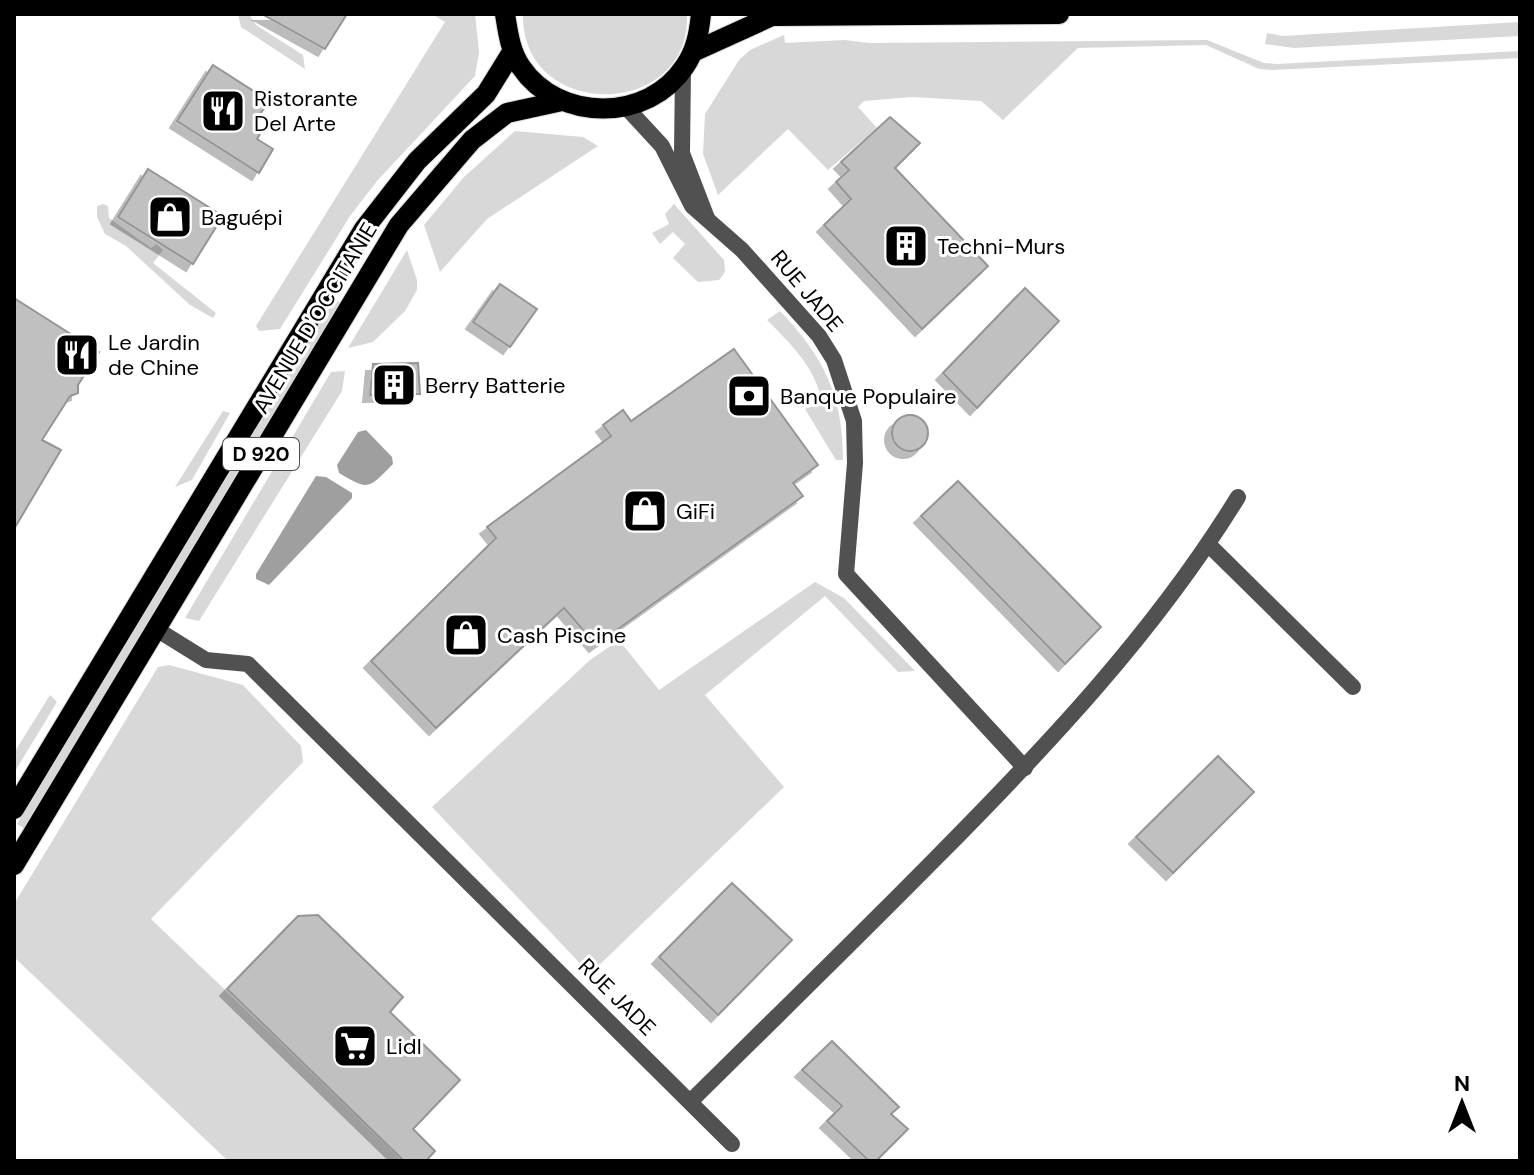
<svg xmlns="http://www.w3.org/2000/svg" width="1534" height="1175" font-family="'DM Sans',sans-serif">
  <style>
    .green { fill: #d8d8d8 }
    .water { fill: #9f9f9f }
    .building { fill: #c0c0c0; stroke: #959595; stroke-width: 2; filter: url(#shadow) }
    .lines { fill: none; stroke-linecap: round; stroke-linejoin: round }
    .primary-casing { stroke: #dbdbdb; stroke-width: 22 }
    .street { stroke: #515151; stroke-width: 16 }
    .primary { stroke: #000; stroke-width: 20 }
    .labels { text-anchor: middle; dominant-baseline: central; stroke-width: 6; stroke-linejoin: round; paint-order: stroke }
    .shield { fill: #fff; stroke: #4c4c4c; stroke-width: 2 }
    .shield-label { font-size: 20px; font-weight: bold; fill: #000 }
    .poi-label { font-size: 22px; fill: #000; stroke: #fff; text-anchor: start }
    .street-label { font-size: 22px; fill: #000; stroke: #fff }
  </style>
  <defs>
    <filter id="shadow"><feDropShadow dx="-7" dy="7" stdDeviation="0" flood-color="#0004"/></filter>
  </defs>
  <rect width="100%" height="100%" fill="#fff"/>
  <!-- green -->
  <g class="green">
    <polygon points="238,14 249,14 256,25 303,55 305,69 241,27"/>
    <polygon points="432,14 475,14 479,52 475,76 377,181 350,216 280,329 259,331 256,326 445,22"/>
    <path d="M 523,14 L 687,14 C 691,120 521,122 523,14 Z"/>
    <polygon points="1520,22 1520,36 1294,48 1265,44 1267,33 1282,36"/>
    <polygon points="784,35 785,43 845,40 869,43 1207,40 1264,63 1277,64 1520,51 1520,58 1272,70 1259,69 1206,45 1078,48 1003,120 981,101 912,97 864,101 858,107 877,128 828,170 788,129 718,195 703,154 705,114 739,60 750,50"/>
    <polygon points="515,131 583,137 598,146 487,219 440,272 424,225 464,177"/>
    <polygon points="103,204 108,206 109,218 151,248 156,244 163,250 153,263 216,313 213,318 190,305 126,246 105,234 97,217 97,206"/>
    <polygon points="674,204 724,260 725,272 719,280 698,282 673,258 685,244 673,232 660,244 652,233 669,224 665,214"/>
    <polygon points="407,250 417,280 417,290 405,311 373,342 348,348"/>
    <polygon points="332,298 341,303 25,829 17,824"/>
    <path d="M 780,311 C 824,357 843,396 843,460 L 836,460 L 805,409 L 822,403 C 817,369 790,343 767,320 Z"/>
    <polygon points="345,371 342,391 199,621 185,618 331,372"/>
    <polygon points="223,411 230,413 192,480 175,487"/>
    <polygon points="815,582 844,598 915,671 898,672 825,596 705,695 784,787 590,974 432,807 590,660 619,640 659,690"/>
    <polygon points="169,665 243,685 301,746 303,762 151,919 404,1161 228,1161 14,957 14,904 158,667"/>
    <polygon points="50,695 57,702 14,773 14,753"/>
  </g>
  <!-- water -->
  <g class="water">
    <path d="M 366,430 L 392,457 L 393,464 C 368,489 370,491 339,473 L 337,465 L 358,432 Z"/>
    <polygon points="316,476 326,477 352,493 352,498 269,585 256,579 256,574"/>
  </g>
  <!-- building -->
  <g class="building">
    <polygon points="262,14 347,14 325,49"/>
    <polygon points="213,65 269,101 254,123 263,129 257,139 273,149 259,173 177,121"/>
    <polygon points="890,117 920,143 895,168 988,266 922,329 824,225 851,199 836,182 849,170 841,162"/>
    <polygon points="148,169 223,216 193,264 118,217"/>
    <polygon points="500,284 537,309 510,347 473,322"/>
    <polygon points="1025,288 1059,321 977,408 943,373"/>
    <polygon points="14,298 99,352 78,385 78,393 70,396 42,440 61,450 14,529"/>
    <polygon points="734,349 818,465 793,483 803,496 596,645 564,608 436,728 371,661 496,538 487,527 611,436 603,425 623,410 631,421"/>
    <polygon points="418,363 420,394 370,395 373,364"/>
    <circle cx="910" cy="433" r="18"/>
    <polygon points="958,481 1101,627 1065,664 921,516"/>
    <polygon points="1218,756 1254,792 1173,873 1136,837"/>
    <polygon points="732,883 792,940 718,1015 659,957"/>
    <polygon points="318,915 403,997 390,1012 460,1080 413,1129 435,1151 426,1161 404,1161 227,989 298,916"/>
    <polygon points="832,1041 899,1107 891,1114 908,1129 876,1161 869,1161 827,1121 842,1106 802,1070"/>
  </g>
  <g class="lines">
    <!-- primary casing -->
    <g class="primary-casing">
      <g id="primary">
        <path d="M 505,14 C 508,32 510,51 521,67 C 558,122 648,123 685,66 C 696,50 699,33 701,14"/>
        <polyline points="693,52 772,16 1059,14"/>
        <polyline points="14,809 364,229 417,161 486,94 512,52"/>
        <polyline points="14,865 399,225 472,140 507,113 562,101"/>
      </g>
    </g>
    <!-- street -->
    <g class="street">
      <polyline points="683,69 682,153 707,218"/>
      <polyline points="626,107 662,146 692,206 742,250 819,336 834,360 854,421 855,463 846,574 1025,768"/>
      <polyline points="1209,545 1353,687"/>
      <polyline points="156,629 206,660 248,664 732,1144"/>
      <path d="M 691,1101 C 773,1020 855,940 936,858 C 1047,746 1155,632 1238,497"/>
    </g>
    <!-- primary -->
    <use href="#primary" class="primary"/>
  </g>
  <!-- icons -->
  <defs>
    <g id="restaurant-square" transform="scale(2.3)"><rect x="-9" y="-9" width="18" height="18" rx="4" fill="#000" stroke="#fff"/><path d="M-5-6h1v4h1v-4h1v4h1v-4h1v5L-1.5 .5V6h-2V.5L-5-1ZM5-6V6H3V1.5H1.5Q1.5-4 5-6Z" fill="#fff"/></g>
    <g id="shop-square" transform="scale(2.3)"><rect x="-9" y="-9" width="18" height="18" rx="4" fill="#000" stroke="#fff"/><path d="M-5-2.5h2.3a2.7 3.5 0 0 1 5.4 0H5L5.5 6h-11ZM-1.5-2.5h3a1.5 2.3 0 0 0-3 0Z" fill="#fff"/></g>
    <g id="building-square" transform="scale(2.3)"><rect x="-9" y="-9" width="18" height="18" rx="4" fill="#000" stroke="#fff"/><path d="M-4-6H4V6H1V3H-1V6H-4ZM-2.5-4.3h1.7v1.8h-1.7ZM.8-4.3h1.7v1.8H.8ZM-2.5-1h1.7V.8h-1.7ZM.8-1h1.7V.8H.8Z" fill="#fff"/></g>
    <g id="bank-square" transform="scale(2.3)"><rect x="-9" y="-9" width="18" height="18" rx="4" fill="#000" stroke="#fff"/><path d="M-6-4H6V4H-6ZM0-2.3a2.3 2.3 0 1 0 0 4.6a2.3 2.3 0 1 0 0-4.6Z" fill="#fff"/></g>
    <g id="supermarket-square" transform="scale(2.3)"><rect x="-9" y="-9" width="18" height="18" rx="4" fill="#000" stroke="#fff"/><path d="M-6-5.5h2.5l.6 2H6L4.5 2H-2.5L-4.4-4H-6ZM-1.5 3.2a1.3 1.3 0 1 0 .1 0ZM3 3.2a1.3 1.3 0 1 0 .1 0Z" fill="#fff"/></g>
  </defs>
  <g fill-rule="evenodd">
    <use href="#restaurant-square" x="223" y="111"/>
    <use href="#shop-square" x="170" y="217"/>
    <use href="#building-square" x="906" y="246"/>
    <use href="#restaurant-square" x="77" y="355"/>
    <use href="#building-square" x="394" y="385"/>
    <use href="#bank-square" x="749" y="396"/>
    <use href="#shop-square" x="645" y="511"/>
    <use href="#shop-square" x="466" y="635"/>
    <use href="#supermarket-square" x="355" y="1046"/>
  </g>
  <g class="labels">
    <!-- shield labels -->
    <rect class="shield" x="223" y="438" width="76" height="32" rx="6"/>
    <g class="shield-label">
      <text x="261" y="454">D 920</text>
    </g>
    <!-- poi labels -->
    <g class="poi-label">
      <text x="254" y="98">Ristorante<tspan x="254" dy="25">Del Arte</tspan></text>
      <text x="201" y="217">Baguépi</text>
      <text x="937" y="246">Techni-Murs</text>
      <text x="108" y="342">Le Jardin<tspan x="108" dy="25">de Chine</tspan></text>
      <text x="425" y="385">Berry Batterie</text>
      <text x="780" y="396">Banque Populaire</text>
      <text x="676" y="511">GiFi</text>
      <text x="497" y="635">Cash Piscine</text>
      <text x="386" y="1046">Lidl</text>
    </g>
    <!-- street labels -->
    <g class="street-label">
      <text transform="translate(807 291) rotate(50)">RUE JADE</text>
      <text transform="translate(315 318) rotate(-59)">AVENUE D'OCCITANIE</text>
      <text transform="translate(617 997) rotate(45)">RUE JADE</text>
    </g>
  </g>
  <!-- border -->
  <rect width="1534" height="1175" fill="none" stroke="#000000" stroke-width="32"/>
  <!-- north arrow -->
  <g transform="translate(1462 1103)" stroke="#ffffff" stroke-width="6" paint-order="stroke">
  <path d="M0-6L14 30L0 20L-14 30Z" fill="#000000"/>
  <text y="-12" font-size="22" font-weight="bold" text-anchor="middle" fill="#000000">N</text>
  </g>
</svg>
